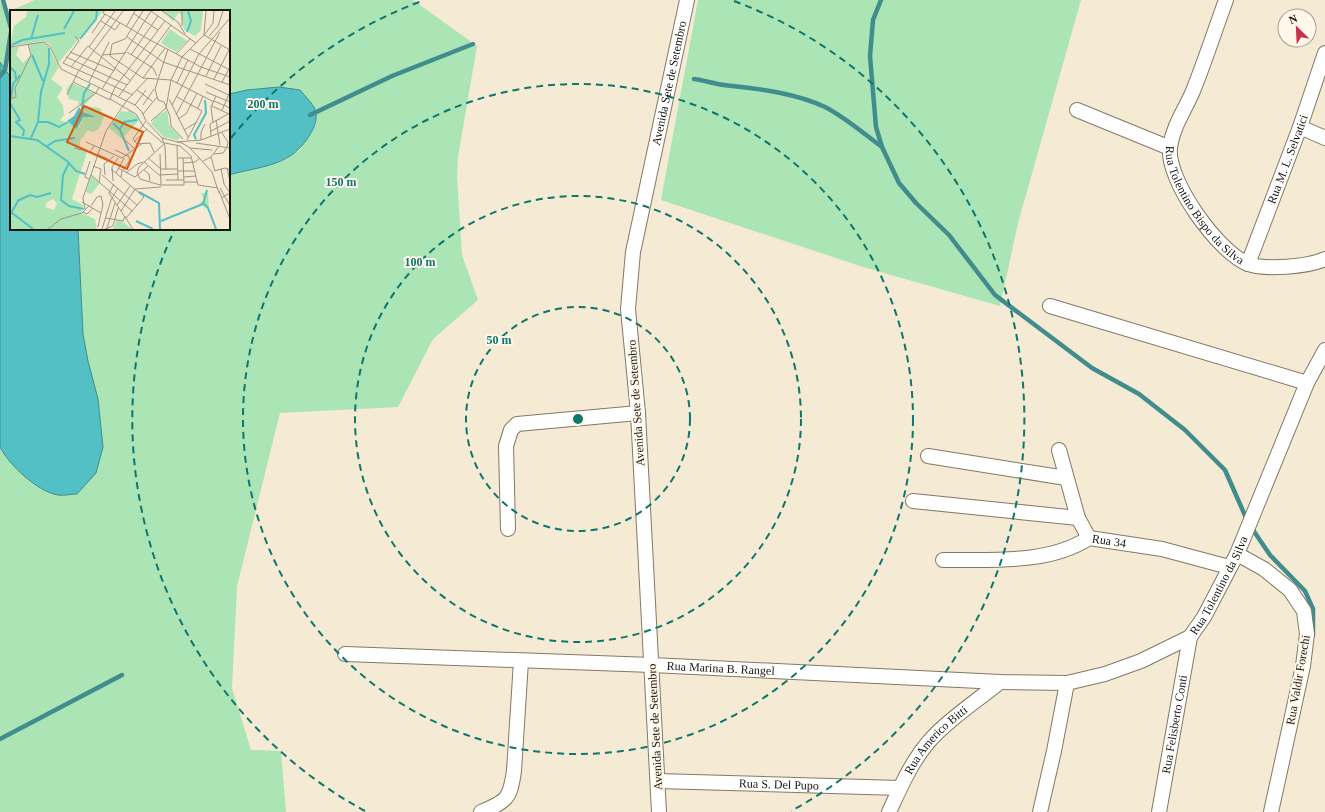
<svg xmlns="http://www.w3.org/2000/svg" width="1325" height="812" font-family="'Times New Roman',serif">
  <style>
    .green { fill: #abe4b5 }
    .water { fill: #52c0c4; stroke: #418d8d }
    .lines { fill: none; stroke-linecap: round; stroke-linejoin: round }
    .stream { stroke: #418d8d; stroke-width: 4.5 }
    .minor-casing { stroke: #837964; stroke-width: 16 }
    .minor { stroke: #fff; stroke-width: 14 }
    .ring { fill: none; stroke: #0f766e; stroke-width: 2; stroke-dasharray: 7 5 }
    .labels { text-anchor: middle; dominant-baseline: central; stroke-width: 4; stroke-linejoin: round; paint-order: stroke }
    .street-label { font-size: 12px; fill: #1a160e; stroke: #fff8ea }
    .inset-river { fill: none; stroke: #52c0c4; stroke-width: 2 }
    .inset-road { fill: none; stroke: #9d9584; stroke-width: 1 }
    .view { fill: #de560c; fill-opacity: 0.15; stroke: #de560c; stroke-width: 2 }
    .inset-edge { fill: none; stroke: #1a160e; stroke-width: 2 }
    .centre { fill: #0f766e; stroke: #fff8ea; stroke-width: 2 }
    .ring-label { font-size: 12px; text-anchor: middle; font-weight: bold; fill: #0f766e; stroke: #fff8ea; stroke-width: 4; stroke-linejoin: round; paint-order: stroke }
  </style>
  <rect width="100%" height="100%" fill="#f5ead3"/>
  <!-- green -->
  <g class="green">
    <path d="M 0,0 L 5,13 L 35,0 L 413,0 L 477,46 L 458,157 L 457,177 L 462,255 L 478,300 L 433,339 L 398,407 L 280,413 L 237,586 L 232,688 L 251,750 L 281,751 L 286,812 L 0,812 L 0,447 L 3,453 L 103,447 L 83,334 L 78,229 L 229,229 L 229,175 L 284,160 L 300,150 L 316,123 L 300,90 C 276,87 253,88 229,94 L 229,11 L 11,11 L 11,78 L 0,62 Z"/>
    <polygon points="698,0 1081,0 1018,223 1000,306 863,267 661,200"/>
  </g>
  <!-- water -->
  <g class="water">
    <path d="M 0,62 L 11,78 L 11,229 L 78,229 L 83,334 L 88,361 L 98,399 L 103,447 L 96,473 L 77,494 C 71,494 64,496 58,495 C 38,492 9,465 0,447 Z"/>
    <path d="M 279,87 L 300,90 C 305,96 310,101 314,107 C 318,115 316,124 312,131 C 293,167 264,165 229,175 L 229,94 L 247,90 Z"/>
  </g>
  <g class="lines">
    <!-- stream -->
    <g class="stream">
      <polyline points="3,0 11,28"/>
      <polyline points="881,0 873,20 870,56 876,127 882,147 899,183 916,203 949,235 995,295 1092,368 1139,394 1185,430 1225,470 1247,520"/>
      <polyline points="0,76 5,70 11,32"/>
      <path d="M 694,79 C 704,80 714,84 724,85 C 758,89 793,92 825,107 C 845,117 864,134 882,147"/>
      <polyline points="310,115 392,76 473,44"/>
      <polyline points="1251,527 1270,555 1305,591 1313,609 1313,635"/>
      <polyline points="0,739 122,675"/>
    </g>
    <!-- minor casing -->
    <g class="minor-casing">
      <g id="minor">
        <path id="s1" d="M 1226,0 C 1215,30 1205,61 1193,91 C 1185,110 1173,126 1170,147 C 1166,180 1218,252 1248,264 C 1265,270 1308,267 1325,259"/>
        <polyline points="1077,110 1170,148"/>
        <polyline points="1300,127 1325,138"/>
        <path id="s2" d="M 1248,264 L 1300,127 L 1325,53"/>
        <polyline points="1050,306 1307,383"/>
        <polyline points="1059,450 1078,518 1089,538"/>
        <polyline points="928,456 1066,478"/>
        <polyline points="913,501 1078,518"/>
        <polyline points="508,529 506,446 511,430 517,424 638,413"/>
        <polyline points="1237,554 1264,569 1290,590 1304,611 1307,634 1303,666 1271,812"/>
        <path id="s3" d="M 943,560 C 991,559 1047,565 1089,538 L 1162,549 L 1229,567"/>
        <path id="s4" d="M 345,654 L 652,665 L 1000,682 L 1067,683 L 1105,674 L 1141,661 L 1190,637 L 1204,617 L 1237,554 L 1307,383 L 1325,350"/>
        <path id="s5" d="M 658,781 L 900,788"/>
        <path d="M 481,812 C 507,801 510,799 514,771 L 521,661"/>
        <path id="s6" d="M 659,812 L 638,413 L 628,309 L 633,252 L 687,0"/>
        <path id="s7" d="M 889,812 C 901,786 913,758 933,737 C 952,717 978,700 1000,682"/>
        <polyline points="1040,812 1054,751 1067,683"/>
        <path id="s8" d="M 1159,812 L 1190,637"/>
      </g>
    </g>
    <!-- minor -->
    <use href="#minor" class="minor"/>
  </g>
  <!-- distance rings -->
  <g class="ring">
    <circle cx="578" cy="419" r="112"/>
    <circle cx="578" cy="419" r="223"/>
    <circle cx="578" cy="419" r="335"/>
    <path d="M365 811A446 446 0 0 1 174 231M231 138A446 446 0 0 1 422 1M734 1A446 446 0 0 1 791 811"/>
  </g>
  <g class="labels">
    <!-- street labels -->
    <g class="street-label">
      <text stroke="none"><textPath href="#s6" startOffset="734">Avenida Sete de Setembro</textPath></text>
      <text stroke="none"><textPath href="#s2" startOffset="112">Rua M. L. Selvatici</textPath></text>
      <text stroke="none"><textPath href="#s1" startOffset="227">Rua Tolentino Bispo da Silva</textPath></text>
      <text transform="translate(636 403) rotate(-94)">Avenida Sete de Setembro</text>
      <text stroke="none"><textPath href="#s3" startOffset="170">Rua 34</textPath></text>
      <text stroke="none"><textPath href="#s4" startOffset="914">Rua Tolentino da Silva</textPath></text>
      <text stroke="none"><textPath href="#s4" startOffset="376">Rua Marina B. Rangel</textPath></text>
      <text transform="translate(1298 680) rotate(-80)">Rua Valdir Forechi</text>
      <text stroke="none"><textPath href="#s8" startOffset="89">Rua Felisberto Conti</textPath></text>
      <text transform="translate(655 727) rotate(-93)">Avenida Sete de Setembro</text>
      <text stroke="none"><textPath href="#s7" startOffset="87">Rua Americo Bitti</textPath></text>
      <text stroke="none"><textPath href="#s5" startOffset="121">Rua S. Del Pupo</textPath></text>
    </g>
  </g>
  <!-- overview -->
  <g transform="translate(10 10)">
    <rect width="220" height="220" fill="#f5ead3"/>
    <path d="M 17,1 L 93,1 L 48,53 L 40,35 L 34,31 L 0,36 L 4,16 L 16,7 ZM 153,1 L 193,1 L 191,20 L 185,26 L 174,20 L 171,4 L 168,3 L 163,11 ZM 160,19 L 177,31 L 166,42 L 151,33 ZM 19,33 L 36,33 L 49,57 L 41,69 L 53,78 L 47,87 L 53,96 L 54,105 L 50,110 L 64,115 L 66,118 L 69,118 L 73,107 L 85,107 L 73,102 L 68,91 L 59,89 L 56,80 L 61,73 L 85,83 L 74,96 L 90,98 L 94,107 L 89,119 L 83,122 L 78,120 L 70,131 L 70,139 L 77,142 L 62,189 L 73,195 L 71,203 L 85,209 L 87,219 L 0,219 L 0,37 L 9,37 L 6,45 L 13,53 L 21,45 ZM 43,189 L 47,193 L 44,200 L 35,197 L 37,192 ZM 119,100 L 130,109 L 112,129 L 99,118 L 111,101 L 117,102 ZM 157,100 L 159,115 L 170,127 L 168,130 L 154,127 L 141,114 L 146,107 ZM 81,166 L 90,173 L 81,184 L 76,182 ZM 191,183 L 198,183 L 199,199 L 189,194 L 194,190 ZM 107,210 L 113,212 L 122,219 L 103,219 Z" fill="#abe4b5" fill-rule="evenodd"/>
    <path d="M 69,97 L 73,102 L 86,107 L 73,107 L 67,119 L 57,111 L 64,106 Z" fill="#52c0c4"/>
    <path class="inset-river" d="M 54,19 L 64,1M 177,22 L 181,11 L 178,1M 21,29 L 28,5M 70,29 L 86,9 L 87,1M 2,35 L 12,30 L 55,23M 22,45 L 33,71M 0,57 L 5,62 L 6,69M 1,87 L 3,74 L 10,65M 0,93 L 10,110 L 6,112 L 14,120 L 13,126M 72,99 L 74,83 L 80,74M 28,112 L 38,112 L 49,117 L 58,112M 103,113 L 110,120 L 119,141M 110,119 L 114,112 L 127,110M 0,126 L 27,130 L 57,151 L 66,161 L 75,164M 21,128 L 28,112 L 31,82 L 39,54 L 39,38M 186,129 L 184,125 L 196,103 L 195,90M 36,137 L 45,131 L 65,128M 59,153 L 53,165 L 51,190 L 59,196 L 74,199M 129,182 L 149,193 L 150,219M 7,191 L 20,185 L 27,187 L 41,183M 194,194 L 198,198 L 206,219M 2,203 L 23,219M 0,205 L 8,191M 126,211 L 143,219M 151,211 L 193,194 L 197,180"/>
    <path class="inset-road" d="M 94,1 L 93,3 L 140,30 L 191,57 L 220,67M 141,1 L 186,33M 152,1 L 168,12 L 175,24M 123,3 L 148,20M 91,11 L 105,20 L 110,13M 172,16 L 172,1M 116,17 L 125,1M 82,23 L 95,4M 195,24 L 203,13 L 204,1M 194,25 L 220,40M 65,26 L 69,31 L 53,53 L 123,85M 199,26 L 208,16 L 213,1M 117,27 L 153,52 L 220,75M 0,37 L 34,32 L 40,37 L 51,59 L 125,95 L 132,102 L 136,111M 79,37 L 105,1M 158,39 L 145,79 L 148,90 L 154,92 L 160,106 L 161,116 L 173,129M 180,39 L 220,60M 60,42 L 105,61M 117,42 L 143,58 L 147,66M 166,44 L 180,29M 92,45 L 116,43M 121,45 L 148,6M 56,47 L 117,75M 61,57 L 78,36 L 121,71M 196,66 L 211,36M 133,68 L 100,46 L 102,34 L 115,29 L 133,1M 133,68 L 161,70 L 204,92M 133,68 L 155,38M 204,69 L 220,38M 63,72 L 100,90M 79,72 L 99,32M 212,72 L 220,57M 167,73 L 178,50M 195,74 L 219,85M 92,79 L 141,1M 127,80 L 142,91M 196,82 L 220,92M 57,85 L 68,62 L 113,1M 109,86 L 161,15M 167,87 L 192,101 L 177,130M 0,89 L 6,87 L 5,78 L 21,45 L 18,34M 159,89 L 178,127M 204,91 L 220,98M 125,95 L 136,80M 133,95 L 144,79M 162,95 L 189,44 L 220,8M 202,96 L 219,104M 188,98 L 193,86M 212,100 L 220,82M 59,103 L 86,83 L 89,77M 133,104 L 147,87M 166,105 L 210,22M 168,109 L 176,104 L 187,83M 206,110 L 210,135M 136,111 L 123,129 L 127,134 L 140,133 L 144,142M 141,111 L 156,98 L 161,70 L 172,47 L 194,25 L 196,1M 137,112 L 152,128 L 172,133 L 180,138 L 202,162 L 209,183M 203,112 L 201,97 L 206,86M 174,120 L 187,112M 201,121 L 220,111M 201,126 L 200,114 L 220,103M 152,128 L 155,136 L 156,159M 115,130 L 125,139M 191,130 L 191,122 L 195,114M 76,132 L 112,148 L 133,133M 124,132 L 137,119M 167,132 L 191,130 L 220,119M 153,133 L 133,116 L 126,104 L 100,89 L 105,77 L 155,11M 155,133 L 129,157 L 127,163 L 130,169 L 150,175 L 174,175 L 173,148M 155,133 L 170,136 L 181,146 L 188,175 L 208,178M 186,133 L 220,138M 167,136 L 168,170M 64,138 L 80,142 L 84,136M 180,138 L 202,140M 105,140 L 118,146M 87,144 L 98,149M 150,144 L 151,175M 204,144 L 213,143 L 217,137 L 218,132 L 212,123M 201,147 L 209,136M 138,148 L 151,159 L 168,159M 168,148 L 182,148M 193,151 L 201,147 L 205,161M 134,152 L 149,165 L 168,164M 173,153 L 185,152 L 190,148M 83,156 L 91,159 L 89,172M 108,158 L 125,167 L 138,156M 217,158 L 220,171M 101,159 L 134,187 L 116,208M 211,159 L 214,174 L 220,183 L 211,188M 134,160 L 139,164 L 140,171M 168,161 L 185,161M 204,161 L 215,158 L 220,160M 106,163 L 114,148M 116,163 L 127,154 L 133,152M 81,165 L 122,201M 92,165 L 127,195M 95,165 L 94,154 L 104,146M 111,167 L 112,161 L 120,150 L 118,145M 174,167 L 186,166M 79,169 L 75,167 L 80,151M 156,170 L 174,170M 103,171 L 102,157 L 108,148M 174,172 L 187,172M 104,174 L 99,183 L 123,219M 210,178 L 220,196M 209,181 L 220,209M 72,192 L 91,203 L 93,195 L 91,186 L 87,187 L 81,196M 107,195 L 120,176M 75,199 L 73,188 L 96,121 L 117,90 L 138,68M 111,201 L 125,179 L 151,177M 73,202 L 77,204 L 83,198M 96,208 L 113,211 L 115,206M 88,217 L 91,203M 97,218 L 105,193M 38,219 L 51,209 L 72,203 L 79,196M 92,219 L 101,190 L 108,178M 95,219 L 103,216 L 108,198"/>
    <path class="view" d="M 74,96 L 133,122 L 117,159 L 57,132 Z"/>
    <rect width="220" height="220" class="inset-edge"/>
  </g>
  <circle cx="578" cy="419" r="6" class="centre"/>
  <g class="ring-label">
    <text x="263" y="108">200 m</text>
    <text x="341" y="186">150 m</text>
    <text x="420" y="266">100 m</text>
    <text x="499" y="344">50 m</text>
  </g>
  <!-- north arrow -->
  <g transform="translate(1297 28) rotate(336)"><circle r="19" fill="#fff8ea" stroke="#a39e92"/>
  <path d="M0-3L7 15L0 10L-7 15Z" fill="#c5344b"/>
  <text y="-6" font-size="11" font-weight="bold" text-anchor="middle" fill="#1a160e">N</text>
  </g>
</svg>
